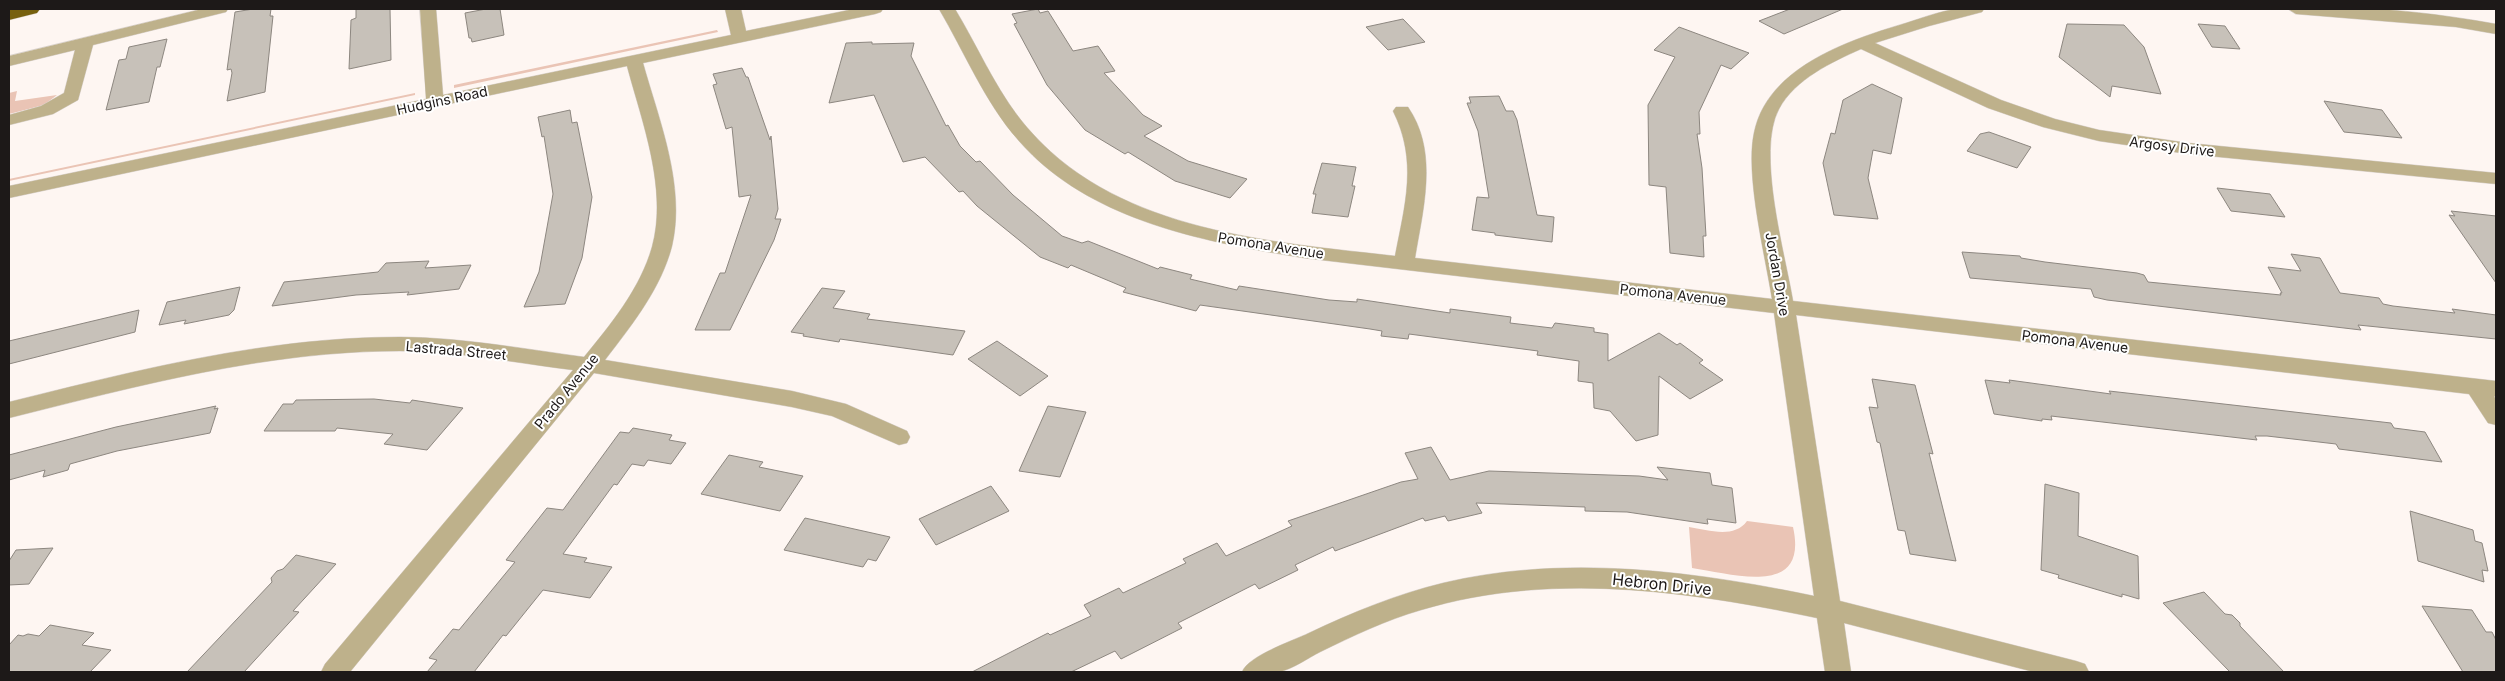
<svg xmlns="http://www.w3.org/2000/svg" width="2505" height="681" font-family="Inter,sans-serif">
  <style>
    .green { fill: #eac4b5 }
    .building { fill: #c7c1b9; stroke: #8d8780 }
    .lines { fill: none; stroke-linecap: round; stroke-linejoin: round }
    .street-casing { stroke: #dad3cf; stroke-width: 1 }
    .highway-casing { stroke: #dad3cf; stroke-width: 1 }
    .street { fill: #beb18b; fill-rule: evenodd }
    .highway { fill: #77600e; fill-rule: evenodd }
    .labels { text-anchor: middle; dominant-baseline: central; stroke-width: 4; stroke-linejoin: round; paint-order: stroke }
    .street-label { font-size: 14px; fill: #1d1918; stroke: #fff }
    .near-street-label { font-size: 16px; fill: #1d1918; stroke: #fff }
  </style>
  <rect width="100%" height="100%" fill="#fef6f2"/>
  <!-- green -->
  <g class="green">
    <polygon points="717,30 718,32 454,88 454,85"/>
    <polygon points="17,91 15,101 57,95 44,105 9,114 9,93"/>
    <polygon points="415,93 415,95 9,181 9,179"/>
    <path d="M 1747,521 L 1793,527 C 1809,598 1733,574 1692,568 L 1689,527 C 1708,530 1734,539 1747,521 Z"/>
  </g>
  <!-- building -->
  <g class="building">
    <polygon points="253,9 271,9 270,16 273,16 265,92 227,101 232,73 231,69 227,70 235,12"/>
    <polygon points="356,9 390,9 391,60 349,69 351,20 356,18"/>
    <polygon points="486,9 500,9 504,35 472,42 471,38 469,38 465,13"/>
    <polygon points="1038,9 1040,13 1048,11 1073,51 1098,46 1115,71 1104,73 1143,115 1162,126 1144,136 1188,161 1247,179 1230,198 1175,181 1128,152 1125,154 1085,130 1047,85 1014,24 1017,23 1012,14"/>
    <polygon points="1790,9 1843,9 1784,34 1759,21"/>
    <polygon points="1403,19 1425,42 1388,50 1366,27"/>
    <polygon points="2067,24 2124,25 2144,47 2161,94 2112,86 2110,97 2059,57"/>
    <polygon points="2198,24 2225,26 2240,49 2212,47"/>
    <polygon points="1679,27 1749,53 1731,69 1721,65 1699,112 1700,134 1697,134 1702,168 1706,236 1703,236 1704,257 1670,253 1666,187 1649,185 1648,105 1675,57 1654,50"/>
    <polygon points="167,39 160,67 157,67 149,102 106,110 119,60 126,59 129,47"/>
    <polygon points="872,42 872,44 914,43 911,56 946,126 948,125 960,146 976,162 980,161 1013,195 1062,236 1082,243 1088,241 1158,269 1160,267 1192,275 1190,279 1237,290 1239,286 1329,300 1357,302 1357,299 1450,313 1450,309 1511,317 1510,323 1552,328 1555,323 1594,328 1594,332 1608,334 1608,361 1659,333 1677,345 1680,343 1703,360 1699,363 1723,380 1690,399 1659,376 1658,435 1636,441 1610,411 1594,408 1593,383 1578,381 1579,361 1537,355 1538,351 1409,334 1408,339 1381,336 1382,331 1370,329 1200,305 1196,311 1123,292 1126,288 1071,265 1068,268 1040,257 977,206 963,191 959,192 925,157 903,162 874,95 829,103 846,43"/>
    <polygon points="742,68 746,77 748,77 770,140 771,136 778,209 775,219 781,219 774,240 730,330 695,330 720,273 725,273 751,195 739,197 732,127 726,129 713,85 717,84 713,74"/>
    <polygon points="1872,84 1902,98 1891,154 1873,150 1868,178 1878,219 1834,215 1823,163 1831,133 1835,134 1843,100"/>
    <polygon points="1499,96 1506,111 1513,111 1517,120 1537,215 1554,217 1552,242 1495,235 1495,233 1472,230 1477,197 1489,198 1478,131 1467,103 1471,103 1469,97"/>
    <polygon points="2324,101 2382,110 2402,138 2344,132"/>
    <polygon points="570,110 572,123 577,122 592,197 582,258 565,304 524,307 539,272 553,194 544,136 542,137 538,117"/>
    <polygon points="1989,132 2031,147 2017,168 1967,151 1980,134"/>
    <polygon points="1322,163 1356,167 1352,186 1355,186 1348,217 1312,213 1316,194 1313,194"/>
    <polygon points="2217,188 2270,194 2285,217 2231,211"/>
    <polygon points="2451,211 2496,216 2496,283 2449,215 2455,216"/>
    <polygon points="1962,252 2020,256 2021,258 2045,262 2137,273 2144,275 2148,282 2281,295 2280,293 2282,293 2268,267 2301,271 2291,254 2320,258 2340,293 2379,298 2383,304 2393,306 2455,313 2452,309 2496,315 2496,339 2358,325 2361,330 2107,300 2094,297 2091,289 1970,278"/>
    <polygon points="429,261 425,268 471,265 459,289 407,295 409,292 356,295 272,306 284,282 378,272 386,263"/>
    <polygon points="240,287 234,310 229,315 184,324 186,320 159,325 167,302"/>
    <polygon points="822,288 845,291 833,308 870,314 867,319 965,331 953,355 840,339 839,342 803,336 804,334 791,332"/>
    <polygon points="139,310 135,332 9,364 9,341"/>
    <polygon points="997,341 1048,376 1020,396 968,359"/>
    <polygon points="1872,379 1915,385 1933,454 1929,453 1956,561 1910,554 1905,531 1898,530 1880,443 1877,442 1869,407 1878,408"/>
    <polygon points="1985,380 2010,383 2009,380 2111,394 2109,391 2391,423 2394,428 2425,432 2442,462 2339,449 2336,444 2267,436 2255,436 2257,440 2051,416 2052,420 2042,419 2042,421 1994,414"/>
    <polygon points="374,399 410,403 412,400 463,408 427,450 384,444 393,434 337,428 335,431 264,431 283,404 293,404 296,400"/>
    <polygon points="216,406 214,409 218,408 210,433 117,451 70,464 68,470 43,477 45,470 9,480 9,455 116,427"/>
    <polygon points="1048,406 1086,412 1060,477 1019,471"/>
    <polygon points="633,428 672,435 669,440 686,443 671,464 648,460 644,466 632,464 617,485 614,484 563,554 587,558 584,562 612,567 590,598 543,590 506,636 503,635 474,672 427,672 437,660 429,658 453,629 459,630 515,562 506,560 547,508 563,510 620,432 629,433"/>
    <polygon points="1431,447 1450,480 1489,471 1639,476 1668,480 1657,467 1710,473 1712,485 1732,488 1736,523 1707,519 1708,524 1627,512 1585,511 1585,507 1476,503 1482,513 1448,521 1445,516 1425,521 1423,518 1335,551 1333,547 1295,565 1298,570 1259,589 1255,584 1178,623 1182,628 1121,659 1115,651 1071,672 972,672 1048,633 1050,635 1091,616 1084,605 1119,588 1123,593 1186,563 1183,559 1217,543 1226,556 1292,526 1288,521 1401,482 1418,479 1405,453"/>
    <polygon points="729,455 763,462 759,467 803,476 780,511 701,494"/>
    <polygon points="2045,484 2079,493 2078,536 2138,556 2139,599 2122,594 2122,597 2058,578 2059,575 2041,570"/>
    <polygon points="991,486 1009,511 936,545 919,519"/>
    <polygon points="2410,511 2473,530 2475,541 2482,543 2488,571 2482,570 2484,582 2418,561"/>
    <polygon points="805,518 890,537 876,561 868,559 863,567 784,550"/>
    <polygon points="53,548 29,584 9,585 9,561 16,550"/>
    <polygon points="296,555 336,564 293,611 299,612 244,672 187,672 272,582 271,578 277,571 283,569"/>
    <polygon points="2204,592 2225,614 2232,615 2240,623 2240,626 2284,672 2230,672 2163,603"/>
    <polygon points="2422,606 2472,610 2486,632 2492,632 2496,640 2496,672 2463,672"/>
    <polygon points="50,625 94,633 82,645 111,650 90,672 9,672 9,645 18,635 23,636 28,634 39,636"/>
  </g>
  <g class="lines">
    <!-- street casing -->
    <g class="street-casing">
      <g id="street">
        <polygon points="202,9 228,9 226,12 93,45 78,100 53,114 9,125 9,115 41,106 64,93 75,50 9,66 9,56"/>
        <path d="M 420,9 L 436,9 L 443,95 L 731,35 L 725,9 L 741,9 L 746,31 L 854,9 L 883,9 L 881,12 L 875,14 L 643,63 C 659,120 686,186 672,246 C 661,289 631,326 605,360 L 792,391 L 846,404 L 907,431 L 910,437 L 907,443 L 899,445 L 832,416 L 792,407 L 594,373 L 350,672 L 321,672 L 325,664 L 573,370 C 516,363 456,351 400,351 C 266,351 138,386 9,418 L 9,402 C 138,370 266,337 400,337 C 458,337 525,349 584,357 C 611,324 640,289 652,247 C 668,189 642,122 627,66 L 9,198 L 9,186 L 426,99 Z"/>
        <path d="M 939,9 L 955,9 C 980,50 999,98 1033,134 C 1122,232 1272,242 1395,256 C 1405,204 1418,161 1393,111 L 1396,107 L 1408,107 C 1439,152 1423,209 1415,258 L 1772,299 C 1765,255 1745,175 1754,133 C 1767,67 1849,40 1906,23 C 1922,18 1940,11 1957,9 C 1966,8 1975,9 1984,9 L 1982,12 L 1929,26 L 1875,43 L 2001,100 L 2055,119 L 2099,130 L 2188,143 L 2496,173 L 2496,184 L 2188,154 L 2099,141 L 2043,127 L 1988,108 L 1861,49 C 1832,62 1795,79 1779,109 C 1756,152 1785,253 1793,301 L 2496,381 L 2496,397 L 2494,396 L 2496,400 L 2496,425 L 2488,423 L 2469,394 L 1796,315 L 1840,601 L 2076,661 L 2085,664 L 2089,672 L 2034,672 L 1844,623 L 1851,672 L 1825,672 L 1817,618 C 1688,591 1550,571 1421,610 C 1386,620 1353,636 1320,652 C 1308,658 1293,669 1279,672 C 1268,675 1253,672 1242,672 C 1248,656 1292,641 1309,633 C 1351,613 1397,594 1443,583 C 1565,554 1693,571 1814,596 L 1774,313 L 1304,258 C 1205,242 1089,221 1019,141 C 985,103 965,53 939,9 Z"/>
        <path d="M 2288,9 C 2356,4 2429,12 2496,24 L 2496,34 L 2456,27 L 2296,14 Z"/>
      </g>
    </g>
    <!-- highway casing -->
    <g class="highway-casing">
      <polygon id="highway" points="9,9 40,9 37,13 9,20"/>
    </g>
    <!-- street -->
    <use href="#street" class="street"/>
    <!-- highway -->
    <use href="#highway" class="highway"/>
  </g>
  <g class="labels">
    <!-- street labels -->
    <g class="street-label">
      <text transform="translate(442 100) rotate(-12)">Hudgins Road</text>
      <text transform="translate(2172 146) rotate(7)">Argosy Drive</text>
      <text transform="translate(1271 245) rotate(9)">Pomona Avenue</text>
      <text transform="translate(1778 274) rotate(80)">Jordan Drive</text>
      <text transform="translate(1673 294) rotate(6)">Pomona Avenue</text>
      <text transform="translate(2075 341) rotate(7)">Pomona Avenue</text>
      <text transform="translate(456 350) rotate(5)">Lastrada Street</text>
      <text transform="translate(566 391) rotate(-51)">Prado Avenue</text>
    </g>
    <!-- near-street labels -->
    <g class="near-street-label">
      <text transform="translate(1662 584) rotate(6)">Hebron Drive</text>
    </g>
  </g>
  <!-- border -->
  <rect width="2505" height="681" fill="none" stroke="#1d1918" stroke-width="20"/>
</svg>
